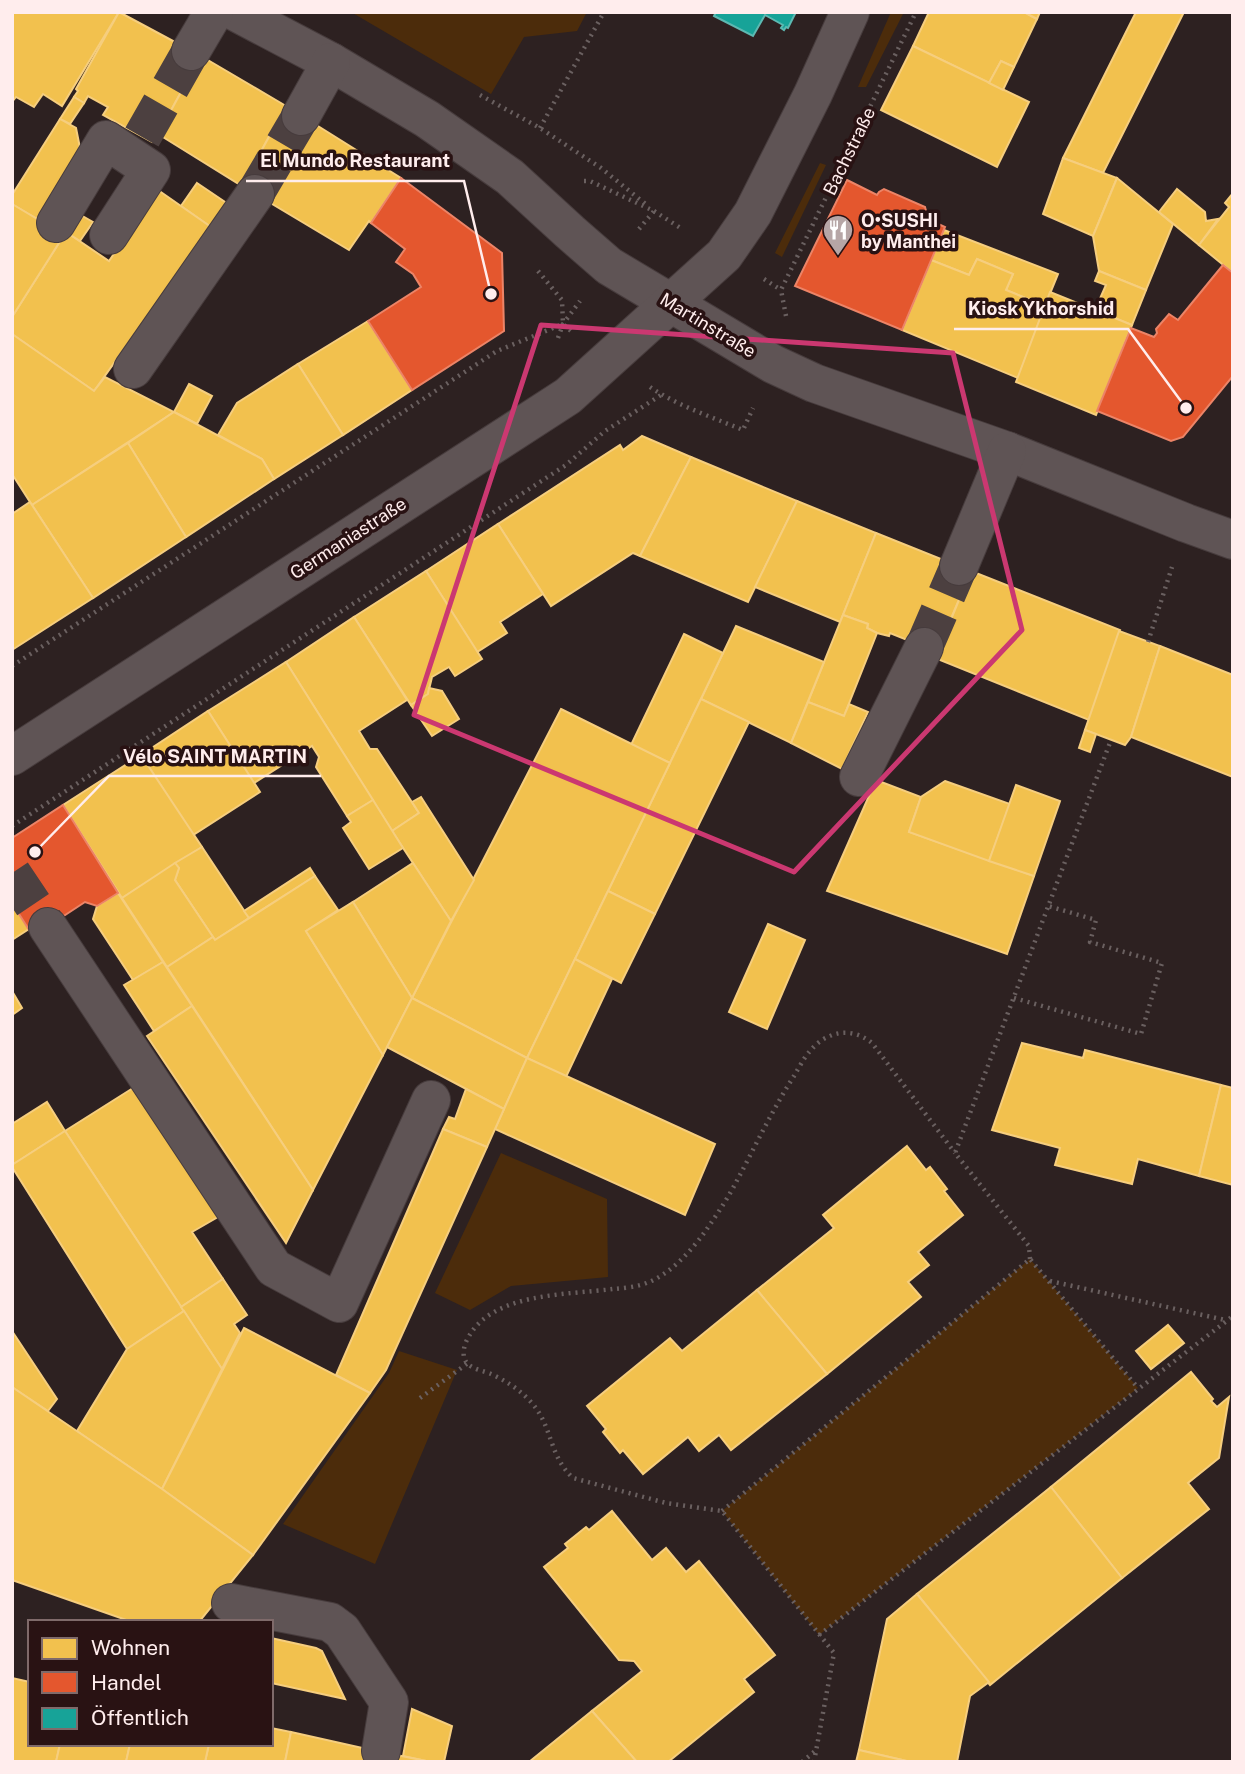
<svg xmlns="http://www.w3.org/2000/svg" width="1245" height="1774" font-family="'Public Sans',sans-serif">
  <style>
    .green { fill: #4c2c0b }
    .homes { fill: #f2c14e; stroke: #f6ce7e; stroke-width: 2 }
    .shops { fill: #e4572e; stroke: #ec8467; stroke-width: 2 }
    .public { fill: #17a398; stroke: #5db9b2; stroke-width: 2 }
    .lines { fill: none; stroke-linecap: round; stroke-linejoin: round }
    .minor-tunnel { stroke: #4c4040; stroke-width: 38; stroke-dasharray: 38 19; stroke-linecap: butt }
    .minor-casing { stroke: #473c3d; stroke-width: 40 }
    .path { stroke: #6a6060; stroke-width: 4.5; stroke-dasharray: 2 5; stroke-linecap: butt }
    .minor { stroke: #5f5455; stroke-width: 38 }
    .marked { fill: none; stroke: #cb3871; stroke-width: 5; stroke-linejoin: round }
    .labels { text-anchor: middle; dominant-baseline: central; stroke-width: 7; stroke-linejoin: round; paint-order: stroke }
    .street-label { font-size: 18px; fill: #ffeded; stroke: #291213 }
    .poi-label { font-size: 18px; font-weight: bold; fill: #ffeded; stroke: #291213; text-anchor: start }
    .leader { fill: none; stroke: #ffeded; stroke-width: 2.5 }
    .callout-dot { fill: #ffeded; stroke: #291213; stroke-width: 2.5 }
    .callout-label { font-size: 19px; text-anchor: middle; font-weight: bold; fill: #ffeded; stroke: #291213; stroke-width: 7; stroke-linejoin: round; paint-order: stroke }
  </style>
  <rect width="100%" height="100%" fill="#2d2121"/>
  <!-- green -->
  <g class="green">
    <polygon points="351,12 587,12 577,31 524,37 491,94"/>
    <polygon points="891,12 904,12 866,87 858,87"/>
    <polygon points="820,163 826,165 782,257 775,253"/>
    <polygon points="501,1153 607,1199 608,1277 511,1286 470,1310 435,1293"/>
    <polygon points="1030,1259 1138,1388 819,1635 722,1511"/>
    <polygon points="399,1351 457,1370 375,1564 283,1524 389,1373"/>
  </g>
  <!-- homes -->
  <g class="homes">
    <polygon points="12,12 119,12 62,106 43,94 34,107 16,97 12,102"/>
    <polygon points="119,12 201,56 158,134 152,142 103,115 108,107 88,96 84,103 74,97 78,91 76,89"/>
    <polygon points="929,12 1024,12 1037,19 1014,67 1001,61 989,83 913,46"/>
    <polygon points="1024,12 1040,12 1037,19"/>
    <polygon points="1136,12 1184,12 1103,173 1063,158"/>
    <polygon points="913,46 1029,102 997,167 881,110"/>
    <polygon points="201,56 286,106 242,186 158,134"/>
    <polygon points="1001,61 1014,67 1003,90 989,83"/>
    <polygon points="74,97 84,103 70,124 60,119"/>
    <polygon points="286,106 401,178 371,223 369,221 349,250 242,186"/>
    <polygon points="60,119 76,128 81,153 39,220 12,204 12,195"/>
    <polygon points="1063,158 1117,178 1093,236 1043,214"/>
    <polygon points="1117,178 1173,224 1146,290 1099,271 1093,236"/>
    <polygon points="197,183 228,204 211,227 181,206"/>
    <polygon points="1177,189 1205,212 1206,221 1218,219 1199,245 1159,212"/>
    <polygon points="158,190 211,227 94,391 12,334 12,317 66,232 109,261"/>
    <polygon points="1233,193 1233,273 1199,245 1229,207 1225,203"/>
    <polygon points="12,204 64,235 12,317"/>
    <polygon points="79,214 93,222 80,241 66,232"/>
    <polygon points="944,230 1058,274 1045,306 1006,290 1013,274 977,259 969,275 931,260"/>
    <polygon points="977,259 1013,274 1006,290 1045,306 1018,378 902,330 931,260 969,275"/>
    <polygon points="1099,271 1146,290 1132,325 1095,310 1106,285 1095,281"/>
    <polygon points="1050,292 1132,325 1096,415 1016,382"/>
    <polygon points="368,321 412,390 343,435 298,364"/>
    <polygon points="12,334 94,391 105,377 174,412 32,505 12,474"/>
    <polygon points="298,364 343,435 274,479 262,459 218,435 237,403"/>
    <polygon points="189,384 212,396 197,424 174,412"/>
    <polygon points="174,412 262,459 274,479 186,537 128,443"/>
    <polygon points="642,436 691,457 640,556 633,553 551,606 498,524 620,445 623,450"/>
    <polygon points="128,443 186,537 93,598 32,505"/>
    <polygon points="691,457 797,501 748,602 640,556"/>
    <polygon points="797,501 876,533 840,622 755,587"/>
    <polygon points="30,502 93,598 12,650 12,514"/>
    <polygon points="498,524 543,594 500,622 507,633 477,652 426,571"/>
    <polygon points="876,533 971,571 937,652 890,633 889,636 877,633 867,628 868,624 843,615"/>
    <polygon points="426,571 482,659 455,676 449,667 432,677 428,694 411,705 354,617"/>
    <polygon points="971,571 1120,630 1089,720 935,658"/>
    <polygon points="843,615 868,624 867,628 877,633 844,716 808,702"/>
    <polygon points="354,617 407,700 359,731 370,749 377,749 419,813 392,831 286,662"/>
    <polygon points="736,626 824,662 791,743 701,699"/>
    <polygon points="1119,631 1160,646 1131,737 1125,745 1085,730"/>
    <polygon points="684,634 723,653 670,763 631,745"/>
    <polygon points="1160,646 1233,675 1233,777 1131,737"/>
    <polygon points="286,662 373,800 347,816 316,767 319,757 312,746 254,783 208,711"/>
    <polygon points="429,688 442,691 459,719 432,736 411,705 428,694"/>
    <polygon points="701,699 749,722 655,914 608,891"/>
    <polygon points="808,702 844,716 849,704 868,712 842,769 791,743"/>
    <polygon points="561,709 670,763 527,1058 412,998"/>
    <polygon points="208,711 260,792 193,835 141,755"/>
    <polygon points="1085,730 1096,734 1090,752 1079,748"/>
    <polygon points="141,755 202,847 122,898 63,805"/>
    <polygon points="876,780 921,797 909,832 1034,876 1007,954 827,891"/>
    <polygon points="945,781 1010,804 989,861 909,832 921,797"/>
    <polygon points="1016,785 1060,801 1034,876 989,861"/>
    <polygon points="421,797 474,880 451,921 392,831 419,813 412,802"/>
    <polygon points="373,800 403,848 369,869 343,828 351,822 347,816"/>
    <polygon points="202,847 249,918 215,940 175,880 179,868 175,863"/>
    <polygon points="175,863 179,868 175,880 213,937 167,967 122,898"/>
    <polygon points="413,863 451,921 412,998 353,902"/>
    <polygon points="310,868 315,876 249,918 244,911"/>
    <polygon points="315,876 338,910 306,931 383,1055 313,1190 167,967 213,937 215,940"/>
    <polygon points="608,891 655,914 621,983 575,959"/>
    <polygon points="118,893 163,962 133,980 93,919 97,906"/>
    <polygon points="353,902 412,998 383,1055 306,931"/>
    <polygon points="12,903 29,929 12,940"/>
    <polygon points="768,924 805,940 767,1029 729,1012"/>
    <polygon points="575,959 612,979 566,1077 527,1058"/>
    <polygon points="163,962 192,1006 154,1031 124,985"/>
    <polygon points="12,991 22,1008 12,1015"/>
    <polygon points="412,998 527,1058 504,1109 387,1047"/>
    <polygon points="192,1006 313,1190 286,1243 147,1036"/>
    <polygon points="1022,1043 1083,1058 1085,1050 1221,1085 1199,1176 1138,1159 1132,1184 1055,1165 1060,1148 992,1130"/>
    <polygon points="527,1058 715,1144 685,1215 495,1129"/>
    <polygon points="1221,1085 1233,1088 1233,1185 1199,1176"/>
    <polygon points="133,1088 218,1217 192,1232 223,1279 181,1307 65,1131"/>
    <polygon points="466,1089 504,1109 487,1147 443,1129 449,1117 455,1119"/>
    <polygon points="47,1102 65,1131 12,1165 12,1124"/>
    <polygon points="443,1129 487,1147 386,1370 370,1393 336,1375"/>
    <polygon points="65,1131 184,1311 127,1349 12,1167 12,1165"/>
    <polygon points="907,1146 926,1170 930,1167 947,1189 944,1191 963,1215 918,1252 929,1265 908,1282 921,1297 827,1374 757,1290 834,1228 823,1215"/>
    <polygon points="223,1279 247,1315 234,1324 240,1333 222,1369 181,1307"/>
    <polygon points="757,1290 827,1374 731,1450 719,1435 699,1451 688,1437 643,1474 623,1450 620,1453 603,1432 606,1429 587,1406 670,1338 682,1351"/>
    <polygon points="184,1311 222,1369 162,1489 77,1431 127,1349"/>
    <polygon points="1168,1325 1184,1343 1151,1369 1136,1351"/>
    <polygon points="244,1328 370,1393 253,1555 162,1489"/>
    <polygon points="12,1331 57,1399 48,1411 12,1387"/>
    <polygon points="1191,1372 1213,1399 1211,1401 1217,1407 1229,1397 1219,1458 1188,1483 1209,1509 1122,1578 1051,1487"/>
    <polygon points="12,1387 162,1489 253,1555 199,1622 132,1622 12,1580"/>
    <polygon points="1051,1487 1122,1578 990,1685 917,1594"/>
    <polygon points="612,1511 652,1560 666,1548 686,1572 699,1561 775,1655 744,1679 754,1692 668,1762 637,1762 592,1711 642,1671 634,1661 619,1660 544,1567 568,1548 565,1544 586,1527 589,1530"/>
    <polygon points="917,1594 989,1682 970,1696 957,1762 911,1762 859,1750 887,1619"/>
    <polygon points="271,1638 316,1648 322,1651 345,1699 271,1683"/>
    <polygon points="12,1678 30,1682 30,1744 60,1744 56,1762 12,1762"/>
    <polygon points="412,1709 452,1726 444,1762 431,1762 403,1756"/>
    <polygon points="592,1711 637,1762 529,1762"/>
    <polygon points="271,1728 291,1732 285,1762 205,1762 209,1744 271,1744"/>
    <polygon points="291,1732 367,1749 364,1762 285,1762"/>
    <polygon points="60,1744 130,1744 126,1762 56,1762"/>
    <polygon points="130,1744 209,1744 205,1762 126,1762"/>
    <polygon points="367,1749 431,1762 364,1762"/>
    <polygon points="859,1750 911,1762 856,1762"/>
  </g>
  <!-- shops -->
  <g class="shops">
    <polygon points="401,178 502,253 504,331 412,390 368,321 421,287 413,274 396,262 405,249 371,223"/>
    <polygon points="847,180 877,195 879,192 884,189 925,207 926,211 923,217 945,227 902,330 795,286"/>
    <polygon points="1223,265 1233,273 1233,376 1183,437 1171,441 1097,411 1131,328 1154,337 1157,333 1156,329 1169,314 1178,320"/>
    <polygon points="63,805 118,893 97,906 85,902 33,936 12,903 12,838"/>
  </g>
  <!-- public -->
  <polygon class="public" points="716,12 796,12 788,28 786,27 784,30 781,28 783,25 765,15 753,36 714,16"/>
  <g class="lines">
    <!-- minor-tunnel -->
    <g class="minor-tunnel">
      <polyline points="142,137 191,51"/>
      <polyline points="255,194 301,116"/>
      <polyline points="924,647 959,566"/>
      <polyline points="12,873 48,927"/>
    </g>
    <!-- minor casing -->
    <g class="minor-casing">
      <g id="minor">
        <polyline points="236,12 331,62 427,119 510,177 570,232 609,266 773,364 814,383 1007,451 1186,523 1233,540"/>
        <polyline points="191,51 214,12"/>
        <polyline points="301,116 331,62"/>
        <polyline points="56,223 106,140 151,170 109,235"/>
        <polyline points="133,369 255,194"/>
        <polyline points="959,566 1007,451"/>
        <polyline points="12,756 568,396 724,255 753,213 813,94 850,12"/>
        <polyline points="859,777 924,647"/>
        <polyline points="48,927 274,1268 339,1303 431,1100"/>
        <polyline points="231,1603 330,1622 342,1631 389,1702 381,1751"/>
      </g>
    </g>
    <!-- path -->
    <g class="path">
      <polyline points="480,95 540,128 601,168 648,206"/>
      <polyline points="540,128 604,12"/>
      <polyline points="584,181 590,181 654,211"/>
      <polyline points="654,211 682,229"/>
      <polyline points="639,229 654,211"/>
      <polyline points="538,271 562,300 563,324 571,331"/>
      <polyline points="764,279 781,290"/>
      <polyline points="786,316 781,290 916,12"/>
      <polyline points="558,338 563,324 580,301"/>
      <path d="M 650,387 C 678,406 712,417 743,430 L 753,408"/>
      <polyline points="1148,642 1172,567"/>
      <polyline points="12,666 497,351 563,324"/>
      <polyline points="12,826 566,465 605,431 661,395"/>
      <polyline points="1014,998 1141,1034 1162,963 1090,942 1096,920 1048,906"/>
      <polyline points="1030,1259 1029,1246 955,1153 1111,740"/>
      <polyline points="1050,1281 1225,1320"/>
      <polyline points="420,1398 468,1363"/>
      <polyline points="722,1511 1030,1259 1138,1388"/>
      <polyline points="819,1635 1233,1316"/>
      <polyline points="802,1762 815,1751"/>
      <path d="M 814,1762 L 834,1653 L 722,1511 L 666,1503 L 573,1478 C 548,1455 553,1425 530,1401 C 519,1389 506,1381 491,1374 C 484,1371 472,1369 467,1363 C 461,1356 464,1345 468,1338 C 492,1292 568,1295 613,1289 C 624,1288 638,1287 649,1282 C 671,1273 690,1252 704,1233 C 714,1219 724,1204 733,1188 C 753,1151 771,1112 794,1076 C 799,1068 804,1057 811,1050 C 815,1045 822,1039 828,1037 C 843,1029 860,1033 872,1043 L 955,1153"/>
    </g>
    <!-- minor -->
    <use href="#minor" class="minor"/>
  </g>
  <!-- marked area -->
  <path class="marked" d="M 541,325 L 953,353 L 1022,630 L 794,872 L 414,715 Z"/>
  <!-- icons -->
  <defs>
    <g id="restaurant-pin" transform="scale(1.575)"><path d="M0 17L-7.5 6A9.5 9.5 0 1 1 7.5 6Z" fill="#b6a6a6" stroke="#291213"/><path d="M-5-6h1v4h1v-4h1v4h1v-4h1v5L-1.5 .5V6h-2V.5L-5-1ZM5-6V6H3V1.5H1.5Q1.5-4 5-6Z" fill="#fff"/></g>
  </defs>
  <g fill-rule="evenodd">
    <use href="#restaurant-pin" x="838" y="230"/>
  </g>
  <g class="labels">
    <!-- street labels -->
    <g class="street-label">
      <text transform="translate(849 151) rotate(-64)">Bachstraße</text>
      <text transform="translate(708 325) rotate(31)">Martinstraße</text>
      <text transform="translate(348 538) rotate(-33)">Germaniastraße</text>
    </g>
    <!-- poi labels -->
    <g class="poi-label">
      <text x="861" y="220">O•SUSHI<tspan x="861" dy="21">by Manthei</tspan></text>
    </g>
  </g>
  <!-- callouts -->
  <path class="leader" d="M491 294L464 181H246M1186 408L1128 329H954M35 852L109 776H321"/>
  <g class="callout-dot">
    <circle cx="491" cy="294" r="7"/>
    <circle cx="1186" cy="408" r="7"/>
    <circle cx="35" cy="852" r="7"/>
  </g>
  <g class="callout-label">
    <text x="355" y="167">El Mundo Restaurant</text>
    <text x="1041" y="315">Kiosk Ykhorshid</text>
    <text x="215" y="763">Vélo SAINT MARTIN</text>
  </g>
  <!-- border -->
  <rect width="1245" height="1774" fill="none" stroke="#ffeded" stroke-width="28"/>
  <!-- legend -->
  <rect x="28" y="1620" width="245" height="126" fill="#291213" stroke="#7f6a6a" stroke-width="2"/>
  <rect x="42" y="1638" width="35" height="21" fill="#f2c14e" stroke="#7f6a6a" stroke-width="2"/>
  <text x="91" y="1655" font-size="21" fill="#ffeded">Wohnen</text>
  <rect x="42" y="1672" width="35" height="21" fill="#e4572e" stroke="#7f6a6a" stroke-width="2"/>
  <text x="91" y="1690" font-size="21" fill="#ffeded">Handel</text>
  <rect x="42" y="1708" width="35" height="21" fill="#17a398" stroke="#7f6a6a" stroke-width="2"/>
  <text x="91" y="1725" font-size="21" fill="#ffeded">Öffentlich</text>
</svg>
